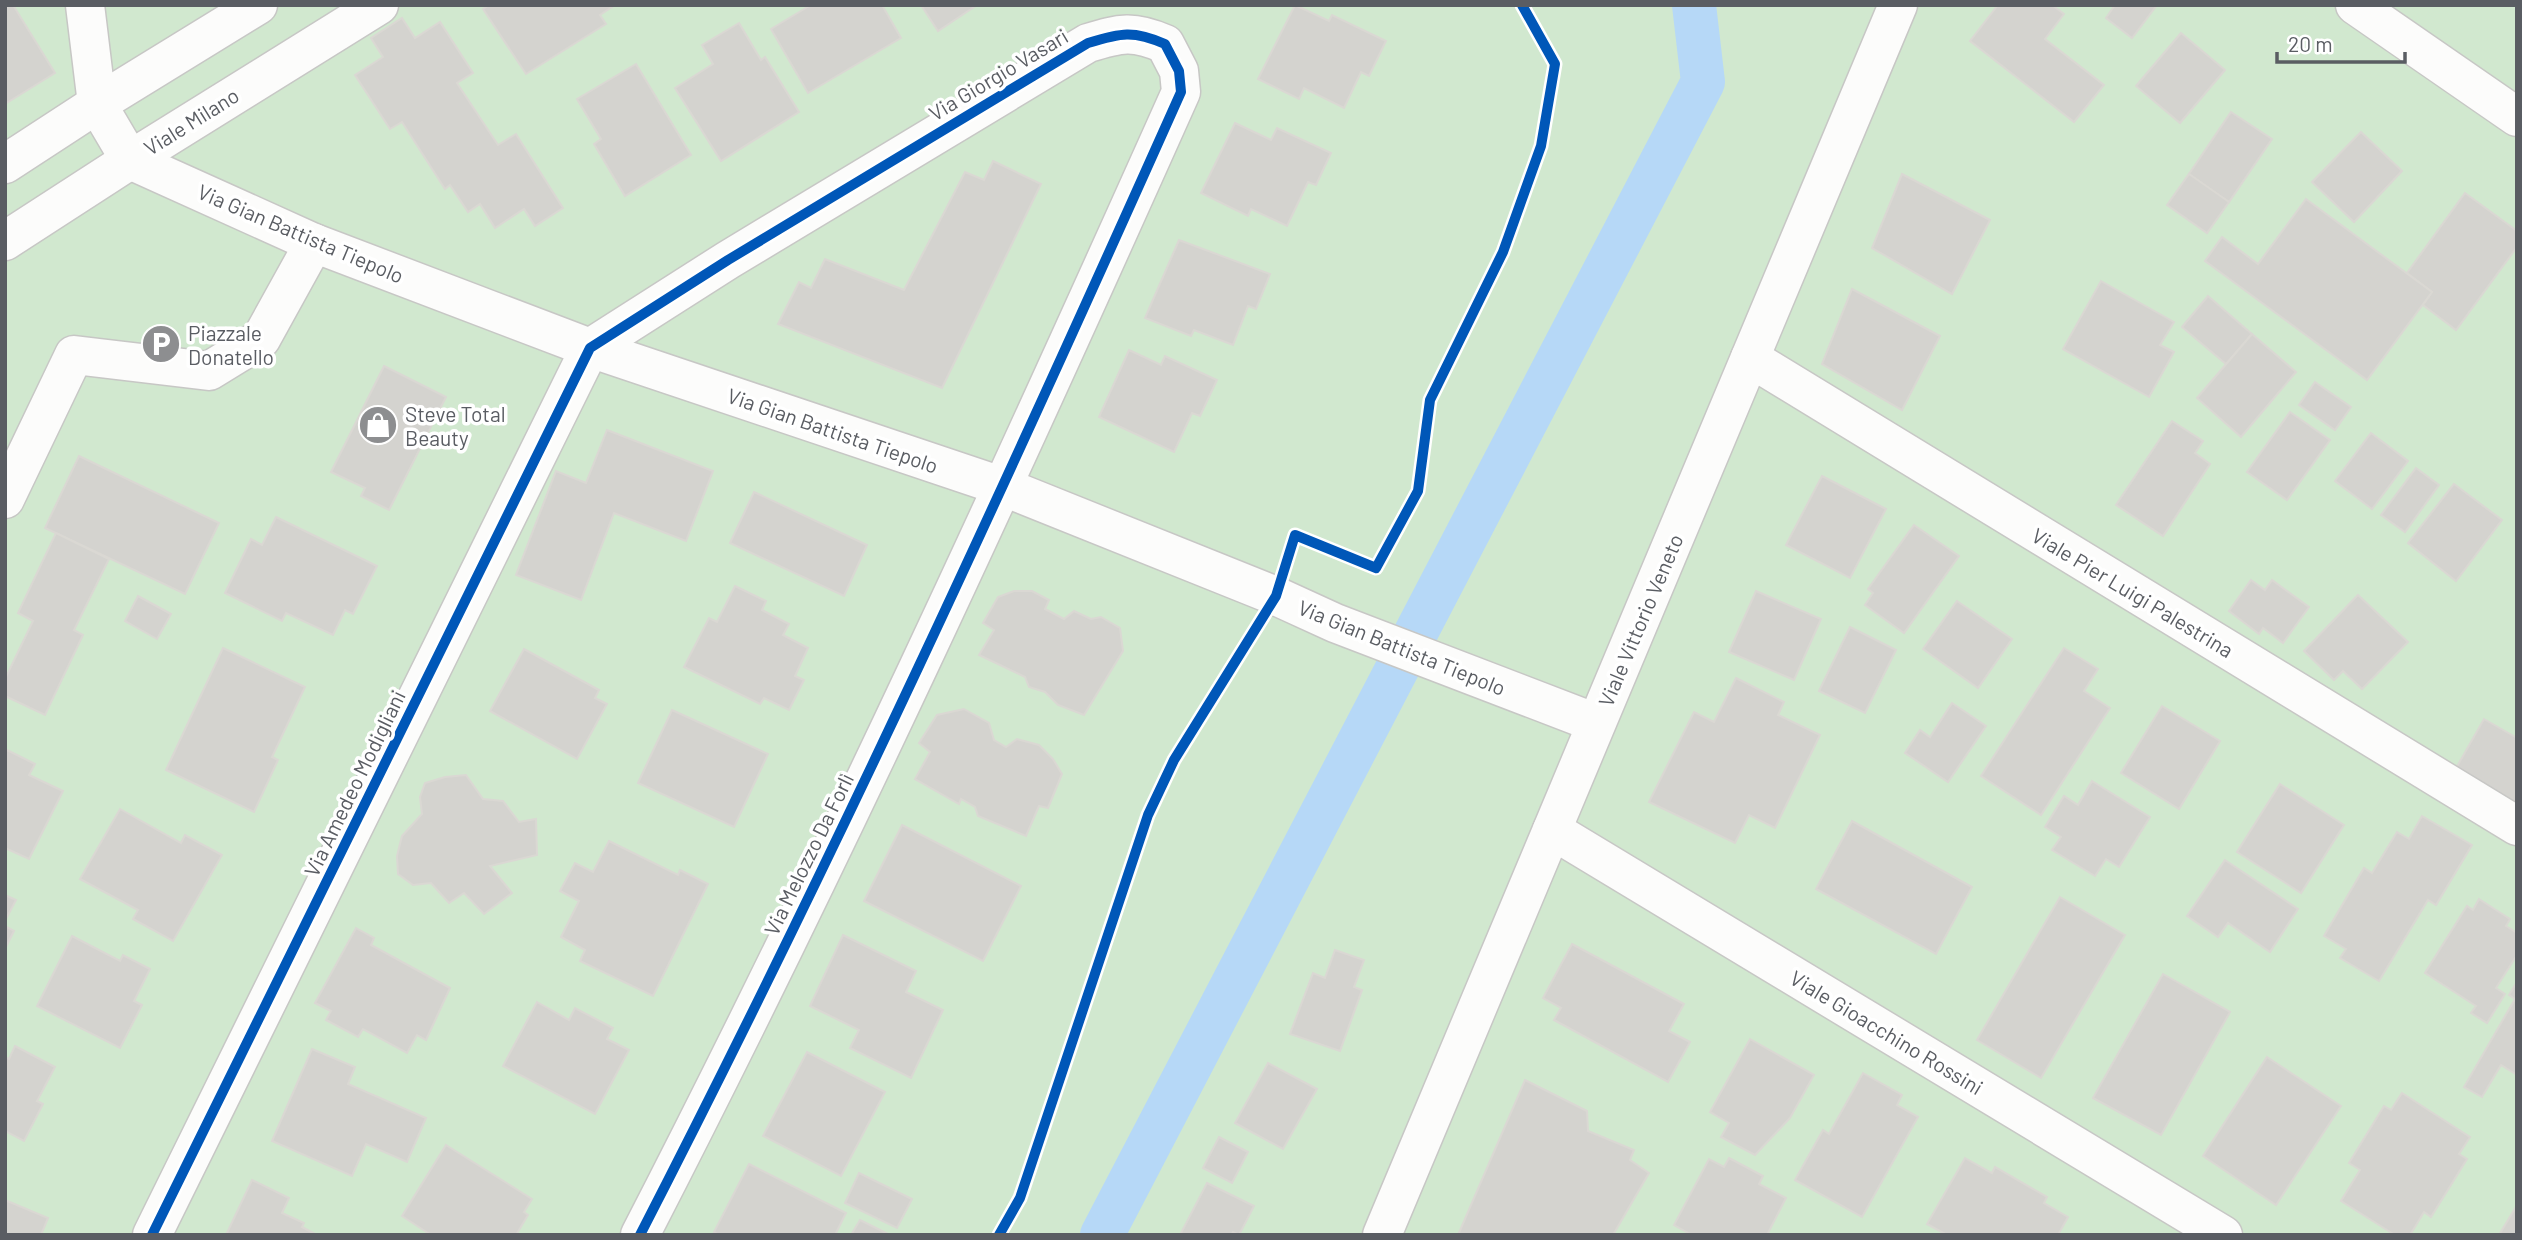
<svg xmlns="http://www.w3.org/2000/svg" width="2522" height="1240" font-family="Barlow,sans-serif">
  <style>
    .green { fill: #d1e8cf }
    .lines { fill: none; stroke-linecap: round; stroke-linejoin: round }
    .canal { stroke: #b6d8f7; stroke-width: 44 }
    .building { fill: #d4d3cf; stroke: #dad8d3; stroke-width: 2 }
    .minor-casing { stroke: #c7c7c5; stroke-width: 41 }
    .tertiary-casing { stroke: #c7c7c5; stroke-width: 41 }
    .minor { stroke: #fcfcfb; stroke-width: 38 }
    .tertiary { stroke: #fcfcfb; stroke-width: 38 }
    .cycleway-casing { stroke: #fff; stroke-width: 15 }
    .cycleway { stroke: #0057b8; stroke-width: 10 }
    .labels { text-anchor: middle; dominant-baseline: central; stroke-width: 7; stroke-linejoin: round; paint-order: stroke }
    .street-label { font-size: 21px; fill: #5a5d63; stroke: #fff }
    .poi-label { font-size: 21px; fill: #5a5d63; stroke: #fff; text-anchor: start }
  </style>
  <rect width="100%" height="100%" fill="#ebeae4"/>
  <!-- green -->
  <rect class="green" x="5" y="5" width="2512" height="1230"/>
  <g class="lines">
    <!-- canal -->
    <polyline class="canal" points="1102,1235 1703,82 1694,5"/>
  </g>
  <!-- building -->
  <g class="building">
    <polygon points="13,5 55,73 5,104 5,6"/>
    <polygon points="489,5 615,5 600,15 606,24 526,74 483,9"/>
    <polygon points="811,5 882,5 901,38 808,93 771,29"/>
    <polygon points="921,5 977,5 938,31"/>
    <polygon points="1295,5 1329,21 1332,15 1386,41 1369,76 1361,72 1344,108 1304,88 1299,99 1258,79"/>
    <polygon points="1998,5 2052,5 2064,14 2045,39 2104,85 2074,122 1970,41"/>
    <polygon points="2115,5 2157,5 2132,38 2106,18"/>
    <polygon points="402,18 415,38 440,22 473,73 457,83 498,145 516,134 563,208 535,226 524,209 495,228 480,204 468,212 450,185 445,189 402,122 390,129 355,75 383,57 371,38"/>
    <polygon points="739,23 761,60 765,57 799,112 721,161 675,88 713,64 702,45"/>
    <polygon points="2181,33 2225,70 2180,123 2136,86"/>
    <polygon points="636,64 691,155 625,196 594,144 601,139 577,99"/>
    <polygon points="2231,112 2272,139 2229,202 2189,174"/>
    <polygon points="1235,123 1271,140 1277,128 1331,153 1316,185 1308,182 1287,226 1251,209 1248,216 1201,193"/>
    <polygon points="2361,132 2402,171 2354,222 2312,182"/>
    <polygon points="993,161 1041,184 942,388 778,324 799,282 811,288 825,259 904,290 965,172 984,180"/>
    <polygon points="1902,174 1990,220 1952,294 1872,248"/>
    <polygon points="2189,174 2229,202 2207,233 2167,205"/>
    <polygon points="2465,193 2517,231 2517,247 2456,330 2423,305 2432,292 2407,273"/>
    <polygon points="2306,199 2432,292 2367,380 2205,261 2222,237 2258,264"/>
    <polygon points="1179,240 1270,274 1256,309 1248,306 1233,345 1194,330 1191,336 1145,318"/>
    <polygon points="2101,281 2174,322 2160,345 2174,352 2149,397 2063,349"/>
    <polygon points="1852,289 1940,336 1902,410 1822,364"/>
    <polygon points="2208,296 2252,334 2226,364 2182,327"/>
    <polygon points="2252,334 2296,372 2241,437 2197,398"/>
    <polygon points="1129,350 1161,365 1165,356 1217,380 1200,416 1192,413 1174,452 1099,417"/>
    <polygon points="384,366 446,397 389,510 361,496 365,488 331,472"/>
    <polygon points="2315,382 2351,407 2335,430 2299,405"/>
    <polygon points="2290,412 2330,440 2287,500 2247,472"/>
    <polygon points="2172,421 2203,441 2195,453 2210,464 2163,536 2116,505"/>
    <polygon points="607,430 713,471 686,541 614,513 581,600 516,575 556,471 586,483"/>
    <polygon points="2371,433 2408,461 2372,509 2335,481"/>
    <polygon points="79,456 219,523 185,594 45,528"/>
    <polygon points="2416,468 2439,485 2405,532 2381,515"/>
    <polygon points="1822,476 1886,509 1850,578 1786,545"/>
    <polygon points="2454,484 2502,520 2456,581 2408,543"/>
    <polygon points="754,492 867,545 844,596 730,543"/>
    <polygon points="276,517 377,566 353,614 345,610 333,635 286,613 282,621 225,593 251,539 262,545"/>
    <polygon points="1914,525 1959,556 1904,633 1865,605 1873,593 1868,589"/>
    <polygon points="56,533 109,559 74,630 83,635 45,715 5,696 5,679 33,621 18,613"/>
    <polygon points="2251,580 2265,590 2272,580 2309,607 2283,643 2263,628 2259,634 2229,611"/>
    <polygon points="735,586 766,601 762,610 789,624 783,635 808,648 795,676 804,680 789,710 764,698 760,704 684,667 709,618 717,622"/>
    <polygon points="1014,591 1032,591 1049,600 1045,609 1064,619 1074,611 1091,619 1101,617 1120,628 1123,651 1084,715 1058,705 1045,692 1029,687 1025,677 979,655 994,630 983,623 998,597"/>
    <polygon points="1756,591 1821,619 1794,680 1729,652"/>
    <polygon points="2358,595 2408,642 2362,689 2343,671 2334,680 2304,651"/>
    <polygon points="138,596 171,614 157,639 125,621"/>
    <polygon points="1957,601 2012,639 1978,688 1923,649"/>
    <polygon points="1850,627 1896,650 1865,713 1819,691"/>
    <polygon points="223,648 305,687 272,757 278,760 254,812 166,770"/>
    <polygon points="2064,648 2098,669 2084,691 2110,708 2041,815 1981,776"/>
    <polygon points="524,649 599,690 595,698 607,704 577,759 490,711"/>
    <polygon points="1736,678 1784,702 1778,715 1820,735 1775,828 1749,815 1735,843 1649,802 1694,712 1714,722"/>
    <polygon points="1952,703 1986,726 1948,782 1905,753 1920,730 1930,737"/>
    <polygon points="2162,706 2220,741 2179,809 2121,773"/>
    <polygon points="964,709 989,723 994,740 1006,747 1017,739 1039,745 1053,759 1062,774 1048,808 1039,806 1026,836 978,816 975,807 961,799 959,804 915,779 930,752 919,743 937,715"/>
    <polygon points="672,710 768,754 734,827 638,783"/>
    <polygon points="2484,719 2517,738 2517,815 2451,777"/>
    <polygon points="5,749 35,764 29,775 63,791 29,859 5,848"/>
    <polygon points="466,775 483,799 503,801 519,822 536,819 537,855 490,866 512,893 484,914 464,893 449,903 431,883 413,885 398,874 397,856 402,836 422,814 420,797 425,783 445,777"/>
    <polygon points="2092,781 2150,817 2119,867 2106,859 2095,876 2052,850 2061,837 2045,827 2064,796 2078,805"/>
    <polygon points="2280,784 2344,825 2301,893 2237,852"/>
    <polygon points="120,809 181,843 185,835 222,855 173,941 133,919 138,910 80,879"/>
    <polygon points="2422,816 2472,845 2436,905 2428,900 2379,981 2340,958 2346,949 2324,936 2364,868 2372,873 2397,832 2409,839"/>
    <polygon points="1852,821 1972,887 1936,954 1816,889"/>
    <polygon points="902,825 1021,886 983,961 864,901"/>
    <polygon points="609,841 678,875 680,870 708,884 653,996 580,961 585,950 561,937 579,901 560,891 575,863 593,872"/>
    <polygon points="2225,860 2298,909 2270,952 2228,923 2218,937 2187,916"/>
    <polygon points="5,895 16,900 5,921"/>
    <polygon points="2060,897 2125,935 2041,1078 1977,1040"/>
    <polygon points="2479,899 2510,919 2506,926 2517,933 2517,955 2496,988 2505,994 2487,1023 2471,1013 2476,1006 2425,973 2467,906 2473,910"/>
    <polygon points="5,926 14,931 5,949"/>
    <polygon points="356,928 374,938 371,945 450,988 426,1040 417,1035 407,1053 363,1029 358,1037 326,1020 331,1011 315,1003"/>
    <polygon points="843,935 916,971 906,992 943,1010 911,1078 850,1048 859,1030 810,1006"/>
    <polygon points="72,936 120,961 123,955 150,969 134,1001 142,1005 120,1048 37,1006"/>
    <polygon points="1572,944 1684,1004 1669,1031 1690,1042 1668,1082 1554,1020 1561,1008 1543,998"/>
    <polygon points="1335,950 1364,960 1354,987 1362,990 1340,1051 1290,1034 1313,973 1325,978"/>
    <polygon points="2163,974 2230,1012 2161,1135 2093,1098"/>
    <polygon points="2517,982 2517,1075 2501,1065 2482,1097 2464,1087 2515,999 2509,995"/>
    <polygon points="537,1002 569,1020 575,1008 613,1028 607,1039 629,1050 595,1114 503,1066"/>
    <polygon points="1750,1039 1814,1075 1790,1118 1755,1155 1721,1137 1729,1123 1710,1112"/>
    <polygon points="15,1046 55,1067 37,1101 43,1104 24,1141 5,1131 5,1057 9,1059"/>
    <polygon points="312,1049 355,1067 348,1084 426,1118 407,1162 366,1144 352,1176 272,1141"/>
    <polygon points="807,1052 885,1092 841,1176 763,1136"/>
    <polygon points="2267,1057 2341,1106 2276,1205 2203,1156"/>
    <polygon points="1268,1063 1317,1089 1283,1149 1235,1123"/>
    <polygon points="1863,1073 1902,1095 1897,1105 1918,1117 1862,1217 1795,1180 1823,1130 1829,1134"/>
    <polygon points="1525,1080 1587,1111 1588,1131 1634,1150 1630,1160 1649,1173 1613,1235 1458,1235"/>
    <polygon points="2402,1093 2470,1137 2459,1154 2467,1159 2431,1217 2424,1212 2410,1235 2395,1235 2341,1201 2360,1170 2349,1163 2384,1106 2391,1110"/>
    <polygon points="1219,1137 1248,1152 1232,1183 1203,1168"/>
    <polygon points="446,1145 532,1199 524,1212 528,1215 516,1235 431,1235 402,1216"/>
    <polygon points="1729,1158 1763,1176 1759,1184 1786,1198 1767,1235 1692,1235 1674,1225 1709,1159 1724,1167"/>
    <polygon points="1965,1158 1992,1173 1995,1167 2047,1197 2044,1203 2068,1217 2058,1235 1947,1235 1927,1224"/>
    <polygon points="749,1164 846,1213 835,1235 719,1235 714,1232"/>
    <polygon points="859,1173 912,1199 897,1228 845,1203"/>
    <polygon points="252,1180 289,1198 282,1213 304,1223 302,1227 317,1235 226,1235"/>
    <polygon points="1207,1183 1254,1206 1239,1235 1233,1232 1231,1235 1180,1235"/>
    <polygon points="5,1200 48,1218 41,1235 5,1235"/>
    <polygon points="2517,1205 2517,1235 2499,1235"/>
    <polygon points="860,1220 890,1235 851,1235"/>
  </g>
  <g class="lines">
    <!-- minor casing -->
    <g class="minor-casing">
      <g id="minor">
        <polyline points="85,5 97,104 130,160 314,243 590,348 1004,487 1276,596 1335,623 1596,723"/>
        <polyline points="2355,5 2517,117"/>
        <polyline points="1750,358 2517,826"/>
        <polyline points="5,499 74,355 209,371 261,339 314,243"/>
        <polyline points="1552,830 2223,1235"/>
        <path d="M 152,1235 L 590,348 L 728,260 L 1088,43 C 1121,33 1133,30 1165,44 L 1179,71 L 1181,92 C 1009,477 833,860 640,1235"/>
      </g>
    </g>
    <!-- tertiary casing -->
    <g class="tertiary-casing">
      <g id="tertiary">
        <polyline points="5,164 97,104 258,5"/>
        <polyline points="5,241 130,160 379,5"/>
        <polyline points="1382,1235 1898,5"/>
      </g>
    </g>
    <!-- minor -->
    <use href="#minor" class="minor"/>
    <!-- tertiary -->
    <use href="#tertiary" class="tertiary"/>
    <!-- cycleway casing -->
    <g class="cycleway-casing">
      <g id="cycleway">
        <path d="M 152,1235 L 590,348 L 728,260 L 1088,43 C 1121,33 1133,30 1165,44 L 1179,71 L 1181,92 C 1009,477 833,860 640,1235"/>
        <polyline points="999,1235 1020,1198 1148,815 1174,760 1276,596 1295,535 1376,568 1418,491 1430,400 1503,252 1541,146 1555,64 1522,5"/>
      </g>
    </g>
    <!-- cycleway -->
    <use href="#cycleway" class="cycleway"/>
  </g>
  <!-- icons -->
  <defs>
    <g id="parking-disc" transform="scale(2.0125)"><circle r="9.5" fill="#8d8e90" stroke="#fff"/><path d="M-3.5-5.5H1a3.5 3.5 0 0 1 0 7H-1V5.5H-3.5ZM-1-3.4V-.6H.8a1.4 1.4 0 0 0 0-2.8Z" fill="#fff"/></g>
    <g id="shop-disc" transform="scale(2.0125)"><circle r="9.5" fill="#8d8e90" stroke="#fff"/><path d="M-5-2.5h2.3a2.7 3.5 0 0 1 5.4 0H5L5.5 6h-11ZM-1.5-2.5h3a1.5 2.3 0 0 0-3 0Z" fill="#fff"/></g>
  </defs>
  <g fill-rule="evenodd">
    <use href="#parking-disc" x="161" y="344"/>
    <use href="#shop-disc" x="378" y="425"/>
  </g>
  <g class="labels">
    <!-- street labels -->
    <g class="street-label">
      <text transform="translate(998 74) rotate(-31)">Via Giorgio Vasari</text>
      <text transform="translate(191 121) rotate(-32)">Viale Milano</text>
      <text transform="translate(301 233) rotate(23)">Via Gian Battista Tiepolo</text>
      <text transform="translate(833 430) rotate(19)">Via Gian Battista Tiepolo</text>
      <text transform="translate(2133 592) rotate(31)">Viale Pier Luigi Palestrina</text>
      <text transform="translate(1640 620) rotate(-67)">Viale Vittorio Veneto</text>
      <text transform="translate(1402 647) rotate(22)">Via Gian Battista Tiepolo</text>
      <text transform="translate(354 783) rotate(-64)">Via Amedeo Modigliani</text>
      <text transform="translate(808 854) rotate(-64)">Via Melozzo Da Forlì</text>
      <text transform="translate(1887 1032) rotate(31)">Viale Gioacchino Rossini</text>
    </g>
    <!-- poi labels -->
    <g class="poi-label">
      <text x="188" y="332">Piazzale<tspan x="188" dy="24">Donatello</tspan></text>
      <text x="405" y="413">Steve Total<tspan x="405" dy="24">Beauty</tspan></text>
    </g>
  </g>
  <!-- border -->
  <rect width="2522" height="1240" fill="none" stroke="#5a5d63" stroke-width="14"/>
  <!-- scale -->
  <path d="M2277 52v10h128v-10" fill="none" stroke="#5a5d63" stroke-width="3.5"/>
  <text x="2288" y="52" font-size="21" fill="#5a5d63" stroke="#ffffff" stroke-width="5" paint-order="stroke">20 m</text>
</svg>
